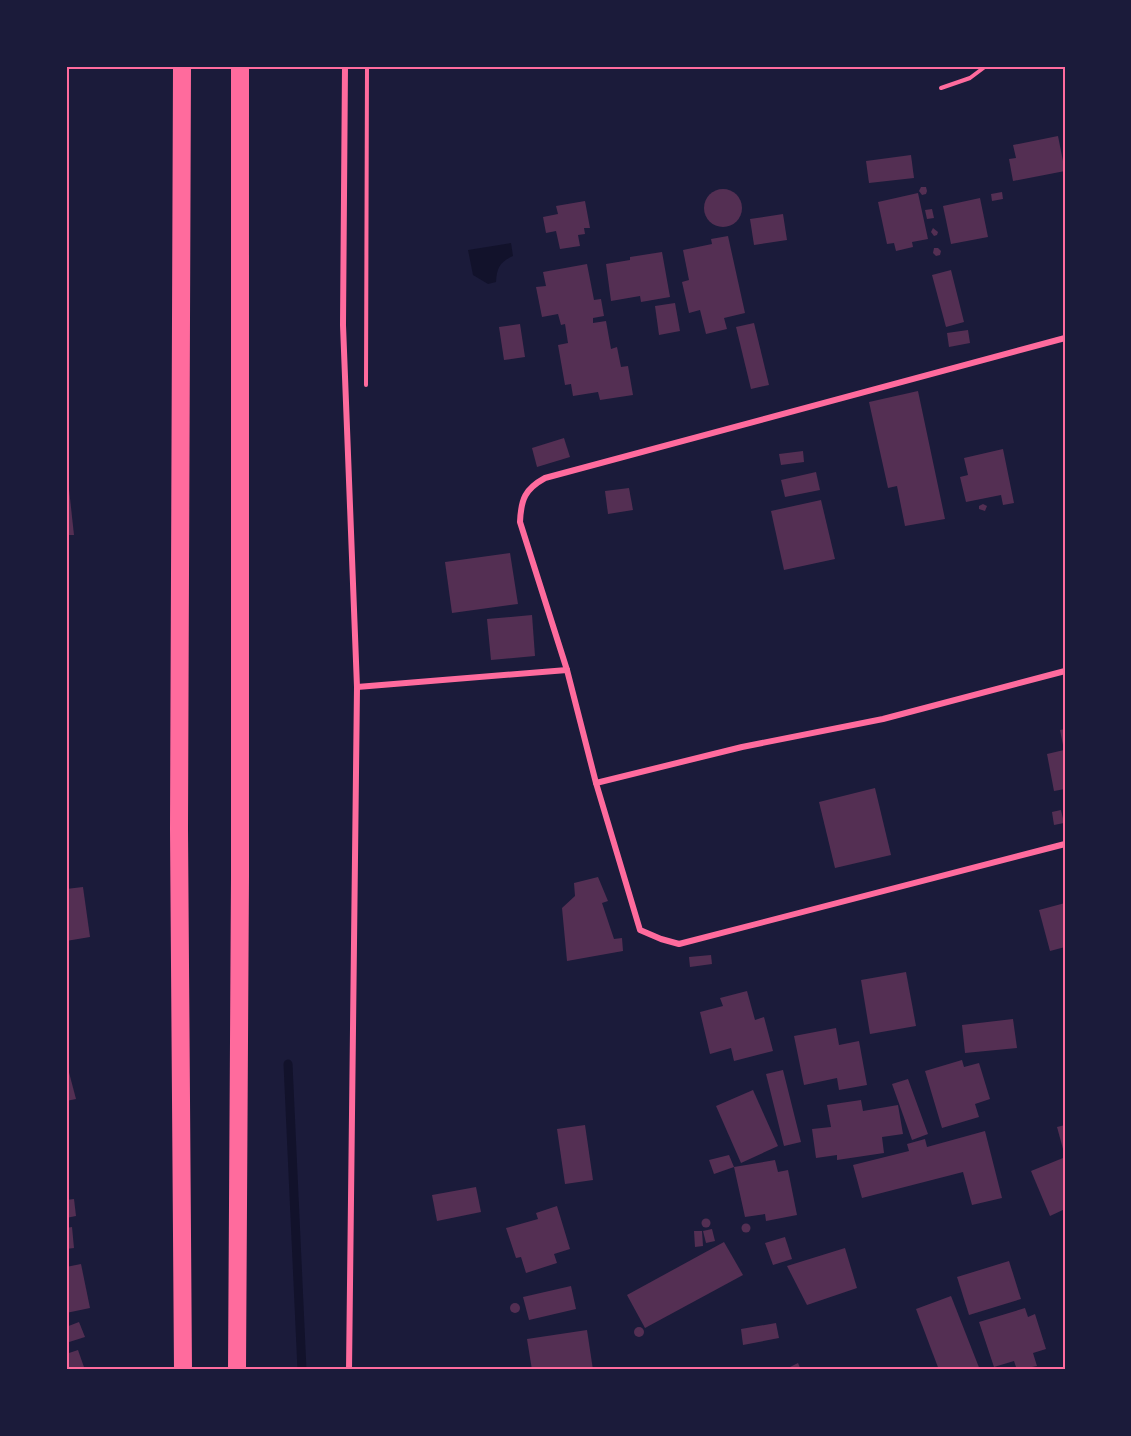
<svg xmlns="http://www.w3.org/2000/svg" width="1131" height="1436" font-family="'Nunito Sans',sans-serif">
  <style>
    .water { fill: #12122b }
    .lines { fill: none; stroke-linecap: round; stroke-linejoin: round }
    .stream { stroke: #12122b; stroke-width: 9 }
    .building { fill: #542f53 }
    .path { stroke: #ff6b9d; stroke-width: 4 }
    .minor { stroke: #ff6b9d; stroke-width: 6 }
    .motorway { stroke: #ff6b9d; stroke-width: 18 }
    .neatline { fill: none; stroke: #ff6b9d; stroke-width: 2 }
  </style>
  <rect width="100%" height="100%" fill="#1b1b3a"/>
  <!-- water -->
  <path class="water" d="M 511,243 L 513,256 C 500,262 497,267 496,282 L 488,284 L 473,275 L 468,250 Z"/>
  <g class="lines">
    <!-- stream -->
    <polyline class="stream" points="288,1064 302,1370"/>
  </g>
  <!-- building -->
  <g class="building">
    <polygon points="1058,136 1065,171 1013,181 1009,159 1016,158 1013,145"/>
    <polygon points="911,155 914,178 869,183 866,161"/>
    <polygon points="921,187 926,187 927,191 926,194 922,195 919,191"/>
    <circle cx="723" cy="208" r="19"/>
    <polygon points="1002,192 1003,199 992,201 991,194"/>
    <polygon points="918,193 928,239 912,242 913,247 896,251 894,243 887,244 878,202"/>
    <polygon points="980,198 988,237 951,244 943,206"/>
    <polygon points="585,201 590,228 584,228 585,234 578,235 580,246 560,249 556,231 546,233 543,217 558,214 556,206"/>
    <polygon points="932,209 934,218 927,219 925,210"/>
    <polygon points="783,214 787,240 754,245 750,219"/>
    <polygon points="933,228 938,232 937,235 934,236 931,232"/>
    <polygon points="728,236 745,313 724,318 727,329 706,334 700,310 689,313 682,282 689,280 683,250 712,244 711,239"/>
    <polygon points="934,248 938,248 941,251 940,255 936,256 933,253"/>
    <polygon points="662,252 670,297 641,302 640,296 611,301 606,264 630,260 630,257"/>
    <polygon points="587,264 594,300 601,299 604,316 593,318 593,323 606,321 611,349 617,347 621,367 628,366 633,395 600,400 598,392 573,396 571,384 565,385 558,345 568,343 565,324 561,325 558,314 542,317 536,287 546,286 543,272"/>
    <polygon points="951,270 964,322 946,327 932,275"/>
    <polygon points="675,303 680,331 659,335 655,306"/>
    <polygon points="754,323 769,385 751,389 736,327"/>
    <polygon points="520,324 525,357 504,360 499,327"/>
    <polygon points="968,330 970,343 949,347 947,333"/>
    <polygon points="918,391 945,519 905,526 897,486 888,488 869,402"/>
    <polygon points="564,438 570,457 537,467 532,448"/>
    <polygon points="1003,449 1014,503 1003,505 1001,495 966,502 960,477 968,475 964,458"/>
    <polygon points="803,451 804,462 781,465 779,454"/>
    <polygon points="816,472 820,490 785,497 781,480"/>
    <polygon points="66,480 68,480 74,535 66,535"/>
    <polygon points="629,488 633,510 608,514 605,491"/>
    <polygon points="821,500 835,559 784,570 771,511"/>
    <polygon points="983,504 987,506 985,511 979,509 979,506"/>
    <polygon points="510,553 518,604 452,613 445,562"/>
    <polygon points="532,615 535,656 491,660 487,619"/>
    <polygon points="1065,729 1065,789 1054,791 1047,754 1064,750 1060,730"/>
    <polygon points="875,788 891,855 835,868 819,802"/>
    <polygon points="1061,810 1064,823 1054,825 1052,812"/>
    <polygon points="598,877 608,901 602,903 614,939 622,938 623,951 567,961 562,908 575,896 574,883"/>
    <polygon points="83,887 90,937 66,941 66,889"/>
    <polygon points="1065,903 1065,947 1050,951 1039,910"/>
    <polygon points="711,955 712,964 690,967 689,957"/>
    <polygon points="906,972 916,1026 870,1034 861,980"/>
    <polygon points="747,991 755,1020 764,1017 773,1051 734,1061 731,1048 710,1054 700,1012 723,1006 720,998"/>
    <polygon points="1013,1019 1017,1048 965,1053 962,1025"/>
    <polygon points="836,1028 839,1045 859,1041 867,1085 839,1090 837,1078 804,1085 794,1036"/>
    <polygon points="962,1060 964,1067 979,1063 990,1099 975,1104 979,1117 942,1128 925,1071"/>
    <polygon points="66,1061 76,1099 66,1101"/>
    <polygon points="783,1070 801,1142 784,1146 766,1074"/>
    <polygon points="908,1079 928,1134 912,1140 892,1084"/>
    <polygon points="753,1090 778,1146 741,1163 716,1106"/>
    <polygon points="861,1100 863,1111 898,1105 903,1134 882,1137 884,1153 837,1160 837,1155 816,1158 812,1129 831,1127 827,1105"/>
    <polygon points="585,1125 593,1180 565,1184 557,1129"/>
    <polygon points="1065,1125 1065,1149 1063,1149 1057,1127"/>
    <polygon points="985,1131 1002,1198 972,1205 963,1172 862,1198 853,1165 909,1151 907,1144 925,1139 927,1147"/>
    <polygon points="729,1155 734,1167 775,1160 778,1172 788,1170 797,1215 766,1221 765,1214 745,1217 734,1167 714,1174 709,1160"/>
    <polygon points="1063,1158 1065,1162 1065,1209 1050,1216 1031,1171"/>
    <polygon points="476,1187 481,1212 437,1221 432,1195"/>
    <polygon points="74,1199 76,1216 66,1218 66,1200"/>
    <polygon points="557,1206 570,1249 554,1254 557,1263 526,1273 521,1257 516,1258 506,1228 538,1219 536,1213"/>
    <circle cx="706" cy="1223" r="4.5"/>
    <circle cx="746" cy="1228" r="4.5"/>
    <polygon points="72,1227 74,1248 66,1249 66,1228"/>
    <polygon points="712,1229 715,1241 706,1243 703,1231"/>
    <polygon points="694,1231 702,1231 703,1246 695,1247"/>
    <polygon points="785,1237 792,1259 773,1265 765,1243"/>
    <polygon points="724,1242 743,1275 645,1328 627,1295"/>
    <polygon points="845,1248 857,1288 807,1305 787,1266"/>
    <polygon points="1009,1261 1021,1299 969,1315 957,1277"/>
    <polygon points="81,1264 90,1308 66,1313 66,1267"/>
    <polygon points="571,1286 576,1309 529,1320 523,1297"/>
    <polygon points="951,1296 980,1370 939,1370 916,1309"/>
    <circle cx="515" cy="1308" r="5"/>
    <polygon points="1025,1308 1028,1317 1035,1314 1046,1349 1033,1353 1037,1366 1017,1370 1014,1361 994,1367 979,1322"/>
    <polygon points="79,1322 85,1337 66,1343 66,1327"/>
    <polygon points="776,1323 779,1338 743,1345 741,1329"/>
    <circle cx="639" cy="1332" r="5"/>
    <polygon points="587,1330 593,1370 532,1370 527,1339"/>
    <polygon points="78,1350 85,1370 66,1370 66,1354"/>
    <polygon points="798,1363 801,1370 784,1370"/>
  </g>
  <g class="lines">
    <!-- path -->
    <g class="path">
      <polyline points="941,88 970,78 986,66"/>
      <polyline points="366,385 367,66"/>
    </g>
    <!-- minor -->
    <g class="minor">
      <polyline points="345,66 343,325 357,687 349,1370"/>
      <path d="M 1065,338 L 545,478 C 525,489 521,499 520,522 L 567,670 L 596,783 L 640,930 L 661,939 L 679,944 L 1065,844"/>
      <polyline points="357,687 567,670"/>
      <polyline points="596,783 742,747 883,719 1065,671"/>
    </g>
    <!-- motorway -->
    <g class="motorway">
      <polyline points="182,66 179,829 183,1370"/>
      <polyline points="237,1370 240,877 240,66"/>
    </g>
  </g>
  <!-- border -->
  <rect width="1131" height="1436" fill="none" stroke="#1b1b3a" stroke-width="135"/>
  <rect x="68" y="68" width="996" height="1300" class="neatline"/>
</svg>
